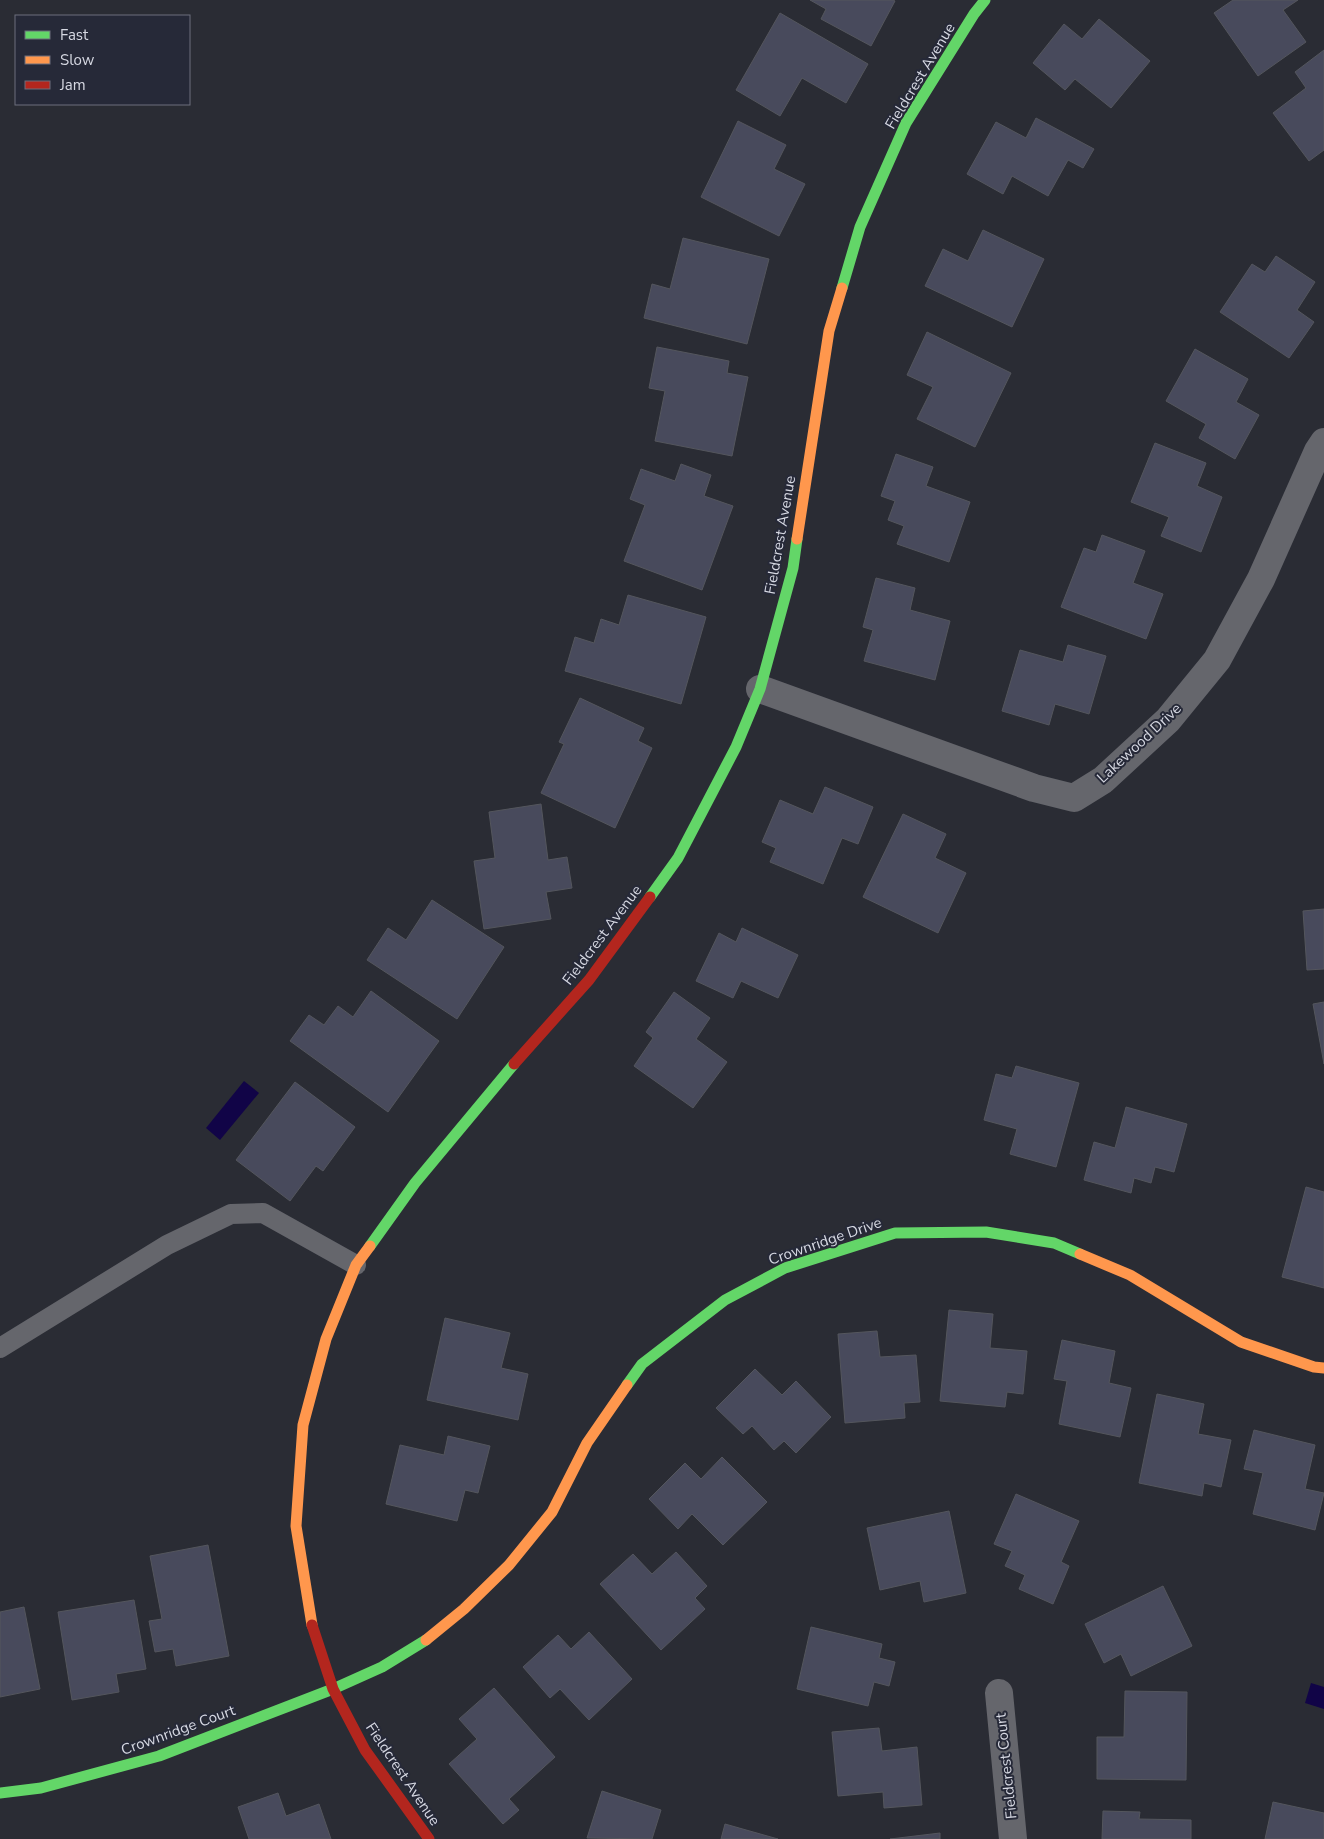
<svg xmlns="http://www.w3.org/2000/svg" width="1324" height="1839" font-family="'Nunito Sans',sans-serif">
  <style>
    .water { fill: #110447 }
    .building { fill: #484a5c; stroke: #54565d }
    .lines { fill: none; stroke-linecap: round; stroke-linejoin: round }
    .lane { stroke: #65666c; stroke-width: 20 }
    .street { stroke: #65666c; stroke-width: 28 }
    .fast { stroke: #63d668; stroke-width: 11 }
    .slow { stroke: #ff974d; stroke-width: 11 }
    .jam { stroke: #b3261e; stroke-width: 11 }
    .labels { text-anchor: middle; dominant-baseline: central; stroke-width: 4; stroke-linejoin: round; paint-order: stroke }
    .street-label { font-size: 15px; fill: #d6d8e2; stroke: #262938 }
  </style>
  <rect width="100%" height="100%" fill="#2a2c34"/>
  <!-- water -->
  <g class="water">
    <polygon points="244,1081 259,1093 220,1140 206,1128"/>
    <polygon points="1311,1683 1324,1687 1324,1709 1305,1703"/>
  </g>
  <!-- building -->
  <g class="building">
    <polygon points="810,0 893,0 895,1 871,46 821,19 826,9"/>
    <polygon points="1233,0 1298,0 1283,10 1306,42 1258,76 1214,13"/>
    <polygon points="780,13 868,64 846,103 802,78 780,116 736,90"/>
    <polygon points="1099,19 1150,61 1111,108 1075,79 1065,90 1033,63 1064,24 1082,39"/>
    <polygon points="1324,50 1324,150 1309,161 1273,113 1306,88 1295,72"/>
    <polygon points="1036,118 1094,149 1083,168 1068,160 1048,196 1012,176 1003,194 967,174 996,122 1026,138"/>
    <polygon points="738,121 786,145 774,169 805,184 779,236 701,197"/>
    <polygon points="983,230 1044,259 1012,327 925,286 943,249 968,261"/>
    <polygon points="683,238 769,259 747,344 644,318 652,284 670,289"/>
    <polygon points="1276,256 1315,282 1297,310 1314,322 1289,358 1220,312 1252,264 1265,272"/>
    <polygon points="927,332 1011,373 975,447 917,419 933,387 907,375"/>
    <polygon points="657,347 729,361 727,373 748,377 732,456 655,441 665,391 649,388"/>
    <polygon points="1195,349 1248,379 1236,402 1259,415 1235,459 1199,438 1206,424 1166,401"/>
    <polygon points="1155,443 1206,463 1197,486 1222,497 1201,552 1161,536 1169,517 1131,502"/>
    <polygon points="896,454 933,467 926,486 970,502 949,562 897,544 904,526 888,520 895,501 881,496"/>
    <polygon points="681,464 711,475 704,496 733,506 702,590 624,561 645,505 630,499 641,469 675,481"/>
    <polygon points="1102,535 1145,551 1133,583 1163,594 1146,639 1061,607 1084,548 1096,552"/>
    <polygon points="876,578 915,588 910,610 950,621 935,680 864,661 873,630 863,627"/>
    <polygon points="628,595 706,617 681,704 565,671 575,637 594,643 601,619 619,625"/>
    <polygon points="1068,645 1106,656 1089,714 1055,704 1049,725 1002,711 1020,650 1063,662"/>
    <polygon points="580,698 644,728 638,741 652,748 615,828 541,793 564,744 559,742"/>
    <polygon points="825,787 873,807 858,844 842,838 823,884 770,862 776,848 762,842 780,800 813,814"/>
    <polygon points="541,804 548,860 567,857 572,888 546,892 551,919 484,929 474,861 495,858 489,812"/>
    <polygon points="903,814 946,834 935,858 966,873 938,933 863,897"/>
    <polygon points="432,900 504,947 457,1019 367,960 388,928 406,940"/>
    <polygon points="1324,909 1324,969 1307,970 1303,911"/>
    <polygon points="742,928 798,955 778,998 741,981 733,998 696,981 719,933 736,942"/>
    <polygon points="371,991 439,1041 388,1112 290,1041 309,1015 324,1025 338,1006 353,1017"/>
    <polygon points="674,992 710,1018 696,1039 727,1062 693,1108 634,1066 653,1038 646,1032"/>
    <polygon points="1324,1002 1324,1064 1313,1004"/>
    <polygon points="1016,1066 1079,1083 1056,1167 1010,1154 1017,1129 984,1120 996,1074 1012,1078"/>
    <polygon points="295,1082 355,1127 323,1171 316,1166 290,1201 236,1160"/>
    <polygon points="1126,1107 1187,1124 1174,1172 1155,1167 1151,1183 1134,1178 1131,1193 1084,1180 1094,1142 1115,1148"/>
    <polygon points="1306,1187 1324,1192 1324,1288 1282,1277"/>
    <polygon points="949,1310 993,1314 990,1348 1027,1351 1023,1394 1007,1392 1005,1407 940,1401"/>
    <polygon points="445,1318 510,1333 501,1368 528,1374 518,1420 427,1400"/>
    <polygon points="877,1331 880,1357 916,1355 920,1402 904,1403 905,1418 845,1423 838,1334"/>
    <polygon points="1062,1340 1115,1351 1109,1383 1131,1388 1120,1437 1059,1424 1067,1381 1054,1379"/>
    <polygon points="755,1369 782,1395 796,1381 831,1417 796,1453 784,1441 774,1450 752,1426 743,1434 716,1408"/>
    <polygon points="1157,1394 1204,1404 1198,1434 1231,1440 1221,1487 1204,1483 1202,1496 1139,1483"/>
    <polygon points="1254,1430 1315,1445 1305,1489 1324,1493 1315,1530 1253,1514 1263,1473 1244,1469"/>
    <polygon points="448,1436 490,1446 478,1493 465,1490 457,1521 386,1504 400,1445 444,1455"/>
    <polygon points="722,1457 767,1502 723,1545 692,1514 678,1529 649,1499 685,1463 701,1479"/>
    <polygon points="1016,1494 1079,1521 1061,1562 1069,1566 1053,1604 1019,1589 1025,1575 1005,1566 1012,1551 994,1544"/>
    <polygon points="949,1511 966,1593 924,1602 920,1581 880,1590 867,1528"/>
    <polygon points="208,1545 229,1656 176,1666 173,1649 155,1652 149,1621 162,1619 150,1556"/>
    <polygon points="676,1552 707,1586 695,1598 705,1609 661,1650 600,1584 633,1554 652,1574"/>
    <polygon points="1163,1586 1192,1646 1131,1676 1121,1654 1104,1663 1085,1624"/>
    <polygon points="134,1600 146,1669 116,1674 119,1692 72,1700 58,1612"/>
    <polygon points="24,1607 40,1689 0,1697 0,1612"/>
    <polygon points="811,1627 882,1644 879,1658 895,1662 889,1686 874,1682 868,1706 797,1689"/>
    <polygon points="589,1632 632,1679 589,1720 560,1689 550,1698 523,1667 558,1635 571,1649"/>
    <polygon points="494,1688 555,1757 509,1799 519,1810 503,1824 449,1764 477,1739 459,1719"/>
    <polygon points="1125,1691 1187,1692 1186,1780 1097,1779 1097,1737 1124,1737"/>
    <polygon points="879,1728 882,1751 917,1747 922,1805 884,1808 883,1792 838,1796 832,1732"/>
    <polygon points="602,1791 661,1810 652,1839 587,1838"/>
    <polygon points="278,1793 286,1816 319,1804 331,1839 249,1839 238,1807"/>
    <polygon points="1273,1802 1324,1813 1324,1839 1265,1839"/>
    <polygon points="1103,1811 1140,1812 1139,1819 1191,1820 1191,1839 1102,1839"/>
    <polygon points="725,1824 778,1839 721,1839"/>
    <polygon points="940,1833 940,1839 890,1839"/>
  </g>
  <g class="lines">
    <!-- lane -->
    <polyline class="lane" points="0,1348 167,1245 231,1214 263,1213 356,1265"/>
    <!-- street -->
    <g class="street">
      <polyline points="760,689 1034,788 1074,798 1103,780 1168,720 1217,660 1261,579 1318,451 1324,442"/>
      <polyline points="999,1693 1013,1839"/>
    </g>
    <!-- fast -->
    <g class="fast">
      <polyline points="842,288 860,227 906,123 974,14 985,0"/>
      <polyline points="650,897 678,858 736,747 760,689 793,568 797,539"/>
      <polyline points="370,1246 415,1183 514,1064"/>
      <polyline points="627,1385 642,1364 725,1300 785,1268 895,1233 986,1232 1054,1243 1080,1254"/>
      <polyline points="0,1793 41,1788 159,1756 333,1689 382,1667 426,1640"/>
    </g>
    <!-- slow -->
    <g class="slow">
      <polyline points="797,539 829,331 842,288"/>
      <polyline points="1080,1254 1130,1275 1241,1342 1314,1367 1324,1368"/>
      <polyline points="312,1625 296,1526 303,1425 326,1339 356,1265 370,1246"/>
      <polyline points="426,1640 464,1609 509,1565 552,1512 587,1443 627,1385"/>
    </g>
    <!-- jam -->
    <g class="jam">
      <polyline points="514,1064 589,980 650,897"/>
      <polyline points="312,1625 333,1689 365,1750 429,1839"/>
    </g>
  </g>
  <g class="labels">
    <!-- street labels -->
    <g class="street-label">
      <text transform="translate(920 76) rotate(-59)">Fieldcrest Avenue</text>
      <text transform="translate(780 535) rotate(-80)">Fieldcrest Avenue</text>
      <text transform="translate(1139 743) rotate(-43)">Lakewood Drive</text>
      <text transform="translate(602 935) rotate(-53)">Fieldcrest Avenue</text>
      <text transform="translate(825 1241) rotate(-19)">Crownridge Drive</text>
      <text transform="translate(178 1730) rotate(-20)">Crownridge Court</text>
      <text transform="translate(1006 1766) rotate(-96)">Fieldcrest Court</text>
      <text transform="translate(403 1774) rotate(56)">Fieldcrest Avenue</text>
    </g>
  </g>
  <!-- legend -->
  <rect x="15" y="15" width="175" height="90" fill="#262938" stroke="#6c6f7c"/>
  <rect x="25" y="31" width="25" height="8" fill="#63d668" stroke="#6c6f7c"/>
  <text x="60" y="40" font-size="15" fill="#d6d8e2">Fast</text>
  <rect x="25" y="56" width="25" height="8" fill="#ff974d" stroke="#6c6f7c"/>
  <text x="60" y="65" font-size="15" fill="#d6d8e2">Slow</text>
  <rect x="25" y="81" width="25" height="8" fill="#b3261e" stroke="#6c6f7c"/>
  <text x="60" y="90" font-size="15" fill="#d6d8e2">Jam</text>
</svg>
